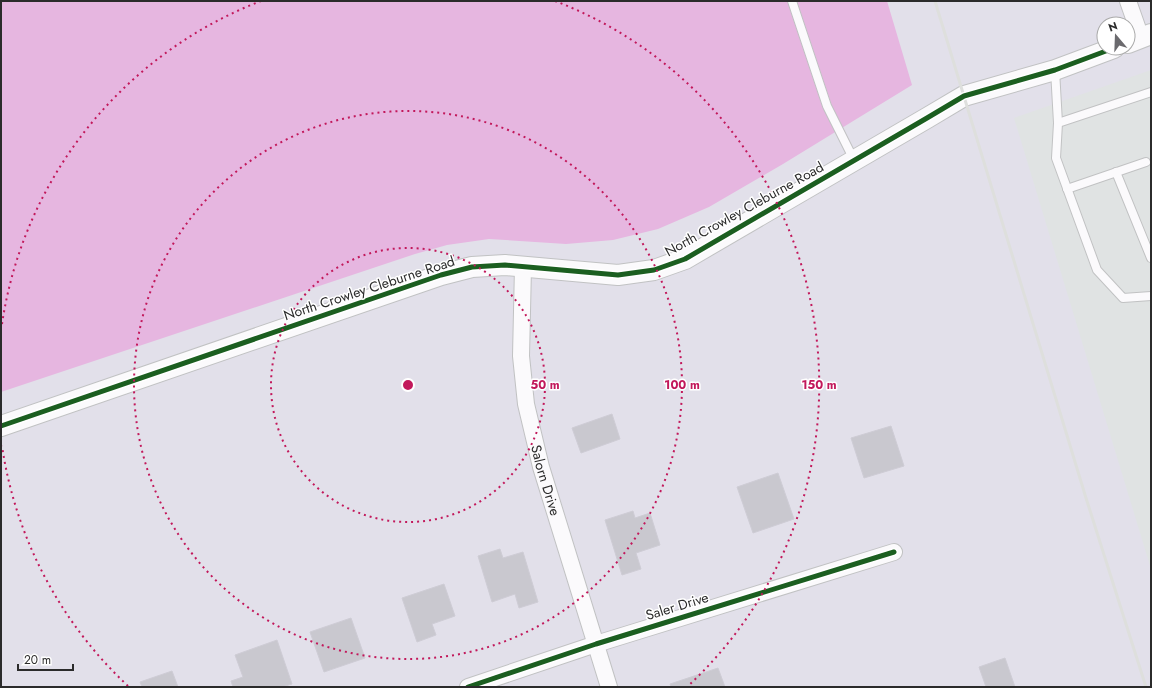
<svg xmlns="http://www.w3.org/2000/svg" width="1152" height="688" font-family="Jost,sans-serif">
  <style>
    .industrial { fill: #e0e3e3 }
    .green { fill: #e6b6e0 }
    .building { fill: #c9c8cf; stroke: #ceccd5 }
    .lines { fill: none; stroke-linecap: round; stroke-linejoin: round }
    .service-casing { stroke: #c1c2c3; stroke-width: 10 }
    .minor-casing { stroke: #c1c2c3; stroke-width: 18 }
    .tertiary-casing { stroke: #c1c2c3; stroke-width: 22 }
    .service { stroke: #fbfafc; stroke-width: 8 }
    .minor { stroke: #fbfafc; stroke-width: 16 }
    .tertiary { stroke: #fbfafc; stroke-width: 20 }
    .rail { stroke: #dedfdd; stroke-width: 3 }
    .cycleway-casing { stroke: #fff; stroke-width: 8 }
    .cycleway { stroke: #1b5e20; stroke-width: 5 }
    .ring { fill: none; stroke: #c2185b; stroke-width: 2; stroke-dasharray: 2 4 }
    .labels { text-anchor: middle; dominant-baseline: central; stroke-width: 3; stroke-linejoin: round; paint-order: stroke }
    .street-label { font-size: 14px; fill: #2b2b2b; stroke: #fff }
    .centre { fill: #c2185b; stroke: #fff; stroke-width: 2 }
    .ring-label { font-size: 12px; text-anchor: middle; font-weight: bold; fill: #c2185b; stroke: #fff; stroke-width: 3; stroke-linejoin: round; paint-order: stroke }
  </style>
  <rect width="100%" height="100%" fill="#e2e0ea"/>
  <!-- industrial -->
  <polygon class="industrial" points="1151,70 1151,569 1014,118"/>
  <!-- green -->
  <polygon class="green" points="1,1 887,1 912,85 783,164 709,207 658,229 613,240 566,244 489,239 447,245 415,254 1,392"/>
  <!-- building -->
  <g class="building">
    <polygon points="612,414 620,439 581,453 572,428"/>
    <polygon points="891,426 904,466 864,478 851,438"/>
    <polygon points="778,473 794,519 753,533 737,487"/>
    <polygon points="633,511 635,518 650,513 660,545 636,553 641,569 622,575 605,520"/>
    <polygon points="500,549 503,558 523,552 538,602 519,608 515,594 492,602 478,556"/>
    <polygon points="444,584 455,616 432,624 436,635 417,642 402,598"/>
    <polygon points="351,618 365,658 324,672 310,632"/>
    <polygon points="277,640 292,684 282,687 233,687 231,681 243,677 235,655"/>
    <polygon points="1005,658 1015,687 986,687 979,667"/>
    <polygon points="718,668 725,687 671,687 670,684"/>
    <polygon points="172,671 178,687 142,687 140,682"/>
  </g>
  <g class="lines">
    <!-- service casing -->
    <g class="service-casing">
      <g id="service">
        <polyline points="792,1 827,106 854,160"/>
        <polyline points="1055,70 1058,123 1056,158 1097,270 1123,298 1151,296"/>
        <polyline points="1058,123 1151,92"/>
        <polyline points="1116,172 1151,258"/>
        <polyline points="1067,189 1146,162"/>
      </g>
    </g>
    <!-- minor casing -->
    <g class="minor-casing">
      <g id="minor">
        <polyline points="1128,1 1141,38"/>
        <path id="s1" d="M 523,267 L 521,356 L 526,404 L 541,467 L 609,687"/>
        <polyline points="468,687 596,644 894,552"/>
      </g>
    </g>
    <!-- tertiary casing -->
    <g class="tertiary-casing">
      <g id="tertiary">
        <polyline points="1128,43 1151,34"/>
        <polyline points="1,426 441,275 472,267 505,265 618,275 654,270 685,259 927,118 964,96 1055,70 1114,48"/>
      </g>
    </g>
    <!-- service -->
    <use href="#service" class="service"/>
    <!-- minor -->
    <use href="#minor" class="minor"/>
    <!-- tertiary -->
    <use href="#tertiary" class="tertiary"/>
    <!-- rail -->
    <polyline class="rail" points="935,1 1086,498 1146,687"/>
    <!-- cycleway casing -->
    <g class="cycleway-casing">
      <g id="cycleway">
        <polyline points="1,426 441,275 472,267 505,265 618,275 654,270 685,259 927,118 964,96 1055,70 1114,48"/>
        <polyline points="468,687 596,644 894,552"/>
      </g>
    </g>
    <!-- cycleway -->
    <use href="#cycleway" class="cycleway"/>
  </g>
  <!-- distance rings -->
  <g class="ring">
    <circle cx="408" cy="385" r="137"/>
    <circle cx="408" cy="385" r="274"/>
    <path d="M128 686A411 411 0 0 1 2 446M2 324A411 411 0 0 1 261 1M555 1A411 411 0 0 1 688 686"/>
  </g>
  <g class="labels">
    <!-- street labels -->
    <g class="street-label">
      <text transform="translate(744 209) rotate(-29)">North Crowley Cleburne Road</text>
      <text transform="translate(369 288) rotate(-18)">North Crowley Cleburne Road</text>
      <text stroke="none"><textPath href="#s1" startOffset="216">Salorn Drive</textPath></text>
      <text transform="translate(677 606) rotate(-17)">Saler Drive</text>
    </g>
  </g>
  <circle cx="408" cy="385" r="6" class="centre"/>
  <g class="ring-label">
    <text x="545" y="389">50 m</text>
    <text x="682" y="389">100 m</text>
    <text x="819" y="389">150 m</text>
  </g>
  <!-- border -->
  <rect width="1152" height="688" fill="none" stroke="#2b2b2b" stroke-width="4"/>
  <!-- north arrow -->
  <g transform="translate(1116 36) rotate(341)"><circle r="19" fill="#ffffff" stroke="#aaaaaa"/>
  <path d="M0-3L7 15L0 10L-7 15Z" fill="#6b6a6e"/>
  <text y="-6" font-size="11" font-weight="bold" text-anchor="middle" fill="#2b2b2b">N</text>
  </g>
  <!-- scale -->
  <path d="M18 664v6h55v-6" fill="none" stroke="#2b2b2b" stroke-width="2"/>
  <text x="24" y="664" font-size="12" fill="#2b2b2b" stroke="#ffffff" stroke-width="3" paint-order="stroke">20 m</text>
</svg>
